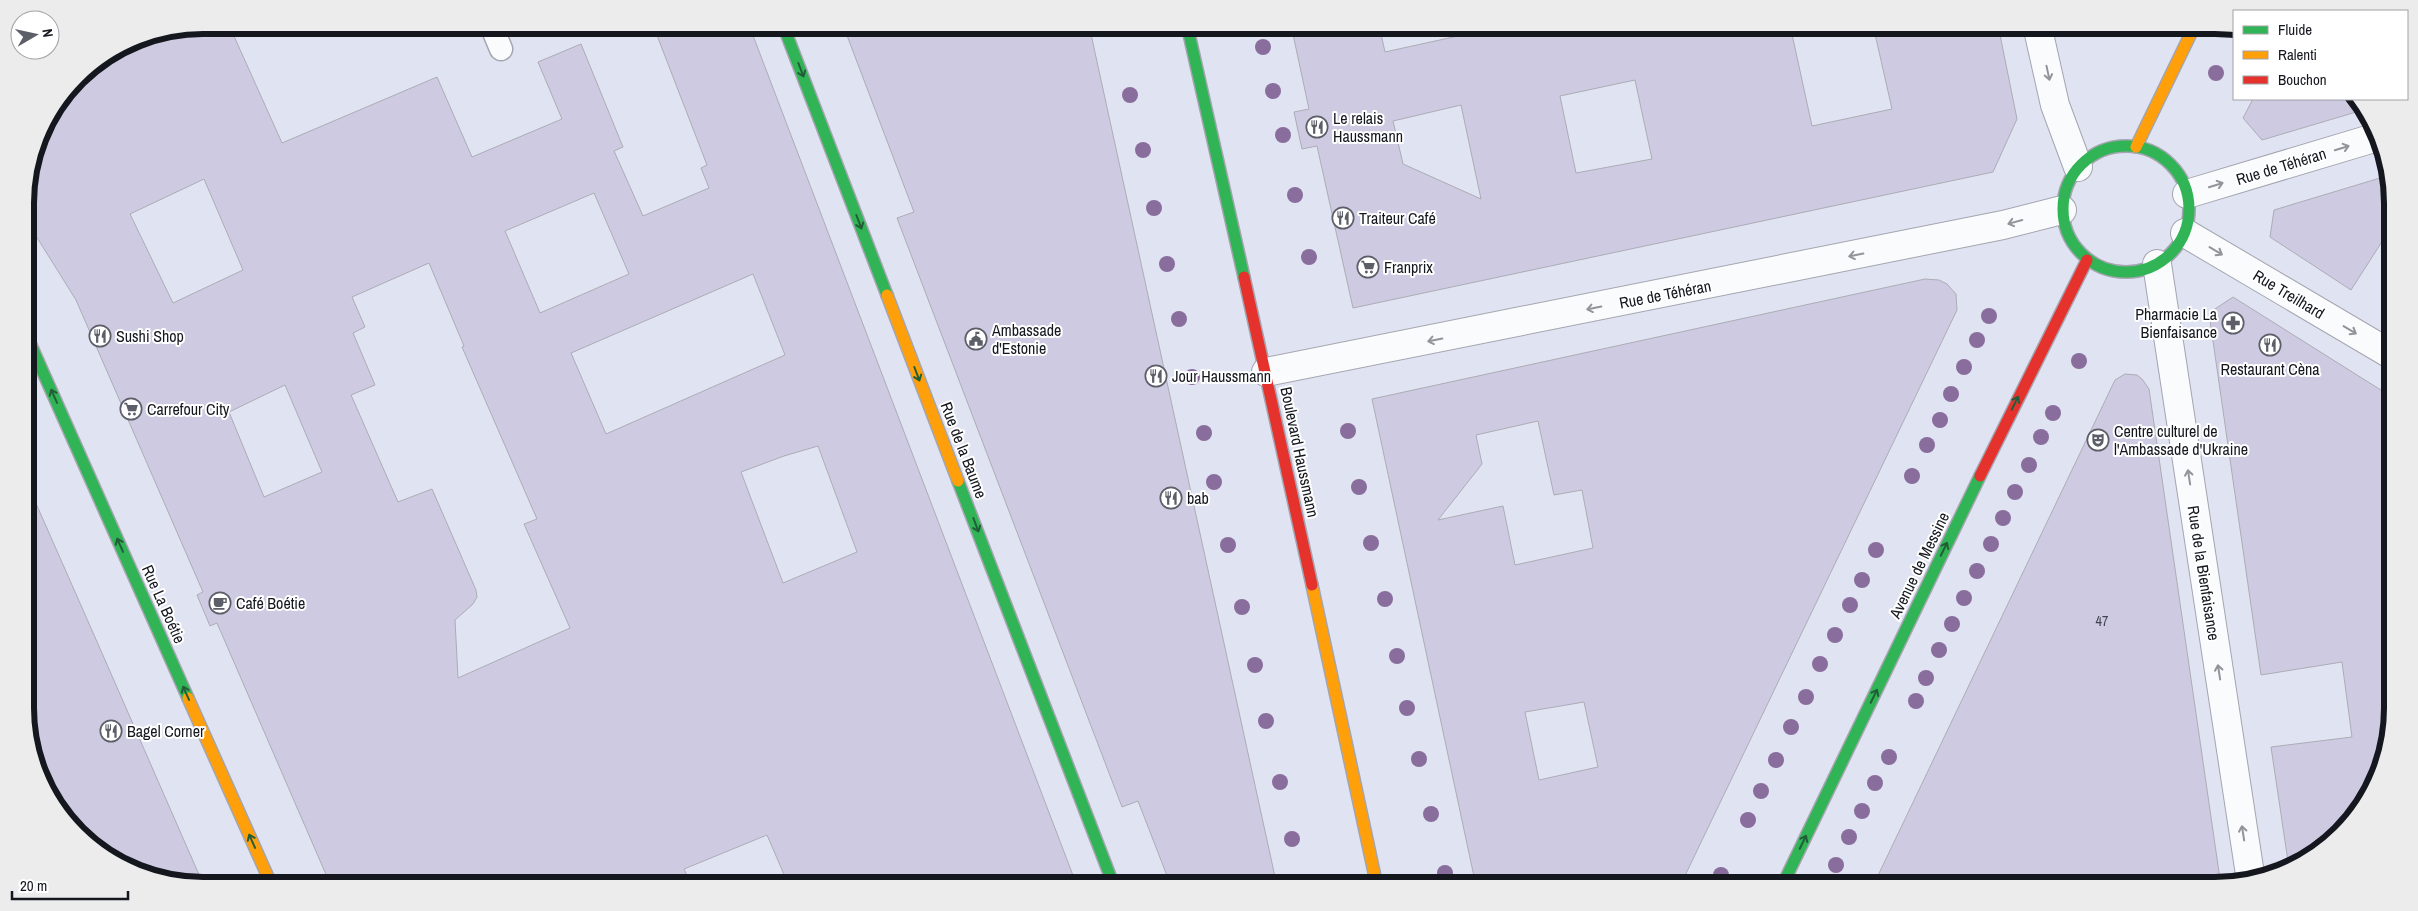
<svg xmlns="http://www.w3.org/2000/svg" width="2418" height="911" font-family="'Archivo Narrow',sans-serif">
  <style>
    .building { fill: #cecae2; stroke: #acacb6; fill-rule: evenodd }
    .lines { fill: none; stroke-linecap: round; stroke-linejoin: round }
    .lane-casing { stroke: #a4a5b0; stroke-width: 25 }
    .street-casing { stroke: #a4a5b0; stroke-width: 30 }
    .fast-casing { stroke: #a4a5b0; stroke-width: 14 }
    .slow-casing { stroke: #a4a5b0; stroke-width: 14 }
    .jam-casing { stroke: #a4a5b0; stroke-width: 14 }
    .lane { stroke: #fafbfd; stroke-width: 22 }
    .street { stroke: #fafbfd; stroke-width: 28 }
    .fast { stroke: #30b455; stroke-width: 11 }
    .slow { stroke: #ff9f0a; stroke-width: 11 }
    .jam { stroke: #e5322d; stroke-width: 11 }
    .tree { fill: #896d9c }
    .oneway { stroke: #215e37 }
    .oneway2 { stroke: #939499 }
    .labels { text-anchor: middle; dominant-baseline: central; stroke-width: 4; stroke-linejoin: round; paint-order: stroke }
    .number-label { font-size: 14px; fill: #434450 }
    .poi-label { font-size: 16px; fill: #15171f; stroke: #fff; text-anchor: start }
    .street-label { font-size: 16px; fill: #15171f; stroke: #fff }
    .rim { fill: none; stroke: #15171f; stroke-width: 6 }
  </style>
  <rect width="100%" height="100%" fill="#e0e3f1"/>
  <!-- building -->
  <g class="building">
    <path d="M 202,25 L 229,25 L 282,143 L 437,77 L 472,157 L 562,119 L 538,62 L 581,44 L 623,147 L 614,151 L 643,216 L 709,188 L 701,168 L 707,165 L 653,25 L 749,25 L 1077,886 L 789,886 L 767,835 L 684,869 L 692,886 L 331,886 L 217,623 L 210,626 L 197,595 L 203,592 L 76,300 L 26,220 L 25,191 L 43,124 L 85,69 L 135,38 ZM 204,179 L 243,270 L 173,303 L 130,214 ZM 594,193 L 629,274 L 540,313 L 505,231 ZM 429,263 L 464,346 L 462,347 L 537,519 L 524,524 L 570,628 L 458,678 L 455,620 L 473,604 L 477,597 L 476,590 L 432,489 L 398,502 L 351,395 L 375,385 L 353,333 L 365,327 L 352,297 ZM 753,274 L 785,355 L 606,434 L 571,353 ZM 285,385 L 322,472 L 264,497 L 229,412 ZM 818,446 L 857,552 L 783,583 L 741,472 L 784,456 Z"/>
    <polygon points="843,25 1089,25 1277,886 1171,886 1138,801 1122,807 897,218 914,212"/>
    <path d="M 1291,25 L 1379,25 L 1385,52 L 1508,25 L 1790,25 L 1812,126 L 1892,109 L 1873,25 L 1998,25 L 2017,119 L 1993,172 L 1353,308 L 1317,146 L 1302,149 L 1294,112 L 1309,109 ZM 1635,80 L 1652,159 L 1576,173 L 1560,96 ZM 1461,105 L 1481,199 L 1403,164 L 1393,121 Z"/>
    <polygon points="2253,99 2358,99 2363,110 2262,140 2243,118"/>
    <polygon points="2390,175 2392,226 2351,290 2270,237 2274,210"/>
    <path d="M 1925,279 L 1939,280 L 1947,284 L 1956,294 L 1957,310 L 1680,886 L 1476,886 L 1372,399 ZM 1538,421 L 1554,495 L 1582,490 L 1593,548 L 1515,565 L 1503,506 L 1438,520 L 1482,464 L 1476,435 ZM 1584,702 L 1598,767 L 1539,780 L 1525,712 Z"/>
    <polygon points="2233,297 2392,397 2393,709 2383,766 2356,816 2323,850 2289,868 2271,747 2352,737 2342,662 2261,675 2209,313"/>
    <polygon points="2125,374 2137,375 2142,379 2149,389 2221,886 1873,886 2115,380"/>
    <polygon points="27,483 98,644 204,886 145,876 69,825 28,743"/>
  </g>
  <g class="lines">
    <!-- lane casing -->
    <g class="lane-casing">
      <polyline id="lane" points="491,25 501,49"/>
    </g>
    <!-- street casing -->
    <g class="street-casing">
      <g id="street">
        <polyline points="2037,25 2055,105 2078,167"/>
        <polyline points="2187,194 2374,138"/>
        <polyline points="2185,233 2392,355"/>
        <polyline points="2157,264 2251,881"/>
        <polyline points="1266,372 2003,225 2062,210"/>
      </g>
    </g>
    <!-- fast casing -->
    <g class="fast-casing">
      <g id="fast">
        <polyline points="783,25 887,295"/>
        <polyline points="1187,25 1244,277"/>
        <circle cx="2126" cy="209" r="63"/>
        <polyline points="26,334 188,698"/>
        <polyline points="958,481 1114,886"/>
        <polyline points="1782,886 1980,476"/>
      </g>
    </g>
    <!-- slow casing -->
    <g class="slow-casing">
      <g id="slow">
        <polyline points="2136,147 2195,25"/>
        <polyline points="887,295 958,481"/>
        <polyline points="1312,585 1377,886"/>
        <polyline points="188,698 272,886"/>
      </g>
    </g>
    <!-- jam casing -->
    <g class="jam-casing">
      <g id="jam">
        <polyline points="1244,277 1312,585"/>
        <polyline points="1980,476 2087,260"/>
      </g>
    </g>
    <!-- lane -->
    <use href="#lane" class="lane"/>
    <!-- street -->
    <use href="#street" class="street"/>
    <!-- fast -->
    <use href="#fast" class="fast"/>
    <!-- slow -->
    <use href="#slow" class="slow"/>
    <!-- jam -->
    <use href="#jam" class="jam"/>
  </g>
  <!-- trees -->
  <g class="tree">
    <circle cx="1263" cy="47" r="8"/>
    <circle cx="2216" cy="73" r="8"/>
    <circle cx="1273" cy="91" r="8"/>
    <circle cx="1130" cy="95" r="8"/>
    <circle cx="1283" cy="135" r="8"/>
    <circle cx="1143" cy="150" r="8"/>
    <circle cx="1295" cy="195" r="8"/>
    <circle cx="1154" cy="208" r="8"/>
    <circle cx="1309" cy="257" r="8"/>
    <circle cx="1167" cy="264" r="8"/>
    <circle cx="1989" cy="316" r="8"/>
    <circle cx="1179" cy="319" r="8"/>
    <circle cx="1977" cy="340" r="8"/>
    <circle cx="2079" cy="361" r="8"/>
    <circle cx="1964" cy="367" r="8"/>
    <circle cx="1192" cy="377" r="8"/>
    <circle cx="1951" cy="394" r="8"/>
    <circle cx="2053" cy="413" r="8"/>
    <circle cx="1940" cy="420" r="8"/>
    <circle cx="1348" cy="431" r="8"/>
    <circle cx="1204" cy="433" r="8"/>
    <circle cx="2041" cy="437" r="8"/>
    <circle cx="1927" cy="445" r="8"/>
    <circle cx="2029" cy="465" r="8"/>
    <circle cx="1912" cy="476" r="8"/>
    <circle cx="1214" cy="482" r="8"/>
    <circle cx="1359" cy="487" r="8"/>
    <circle cx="2015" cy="492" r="8"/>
    <circle cx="2003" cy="518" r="8"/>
    <circle cx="1371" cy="543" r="8"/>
    <circle cx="1991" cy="544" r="8"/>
    <circle cx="1228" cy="545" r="8"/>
    <circle cx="1876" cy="550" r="8"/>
    <circle cx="1977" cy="571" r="8"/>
    <circle cx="1862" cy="580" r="8"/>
    <circle cx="1964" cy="598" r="8"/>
    <circle cx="1385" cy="599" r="8"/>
    <circle cx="1850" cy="605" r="8"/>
    <circle cx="1242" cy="607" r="8"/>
    <circle cx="1952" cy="624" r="8"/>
    <circle cx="1835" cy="635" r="8"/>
    <circle cx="1939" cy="650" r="8"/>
    <circle cx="1397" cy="656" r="8"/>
    <circle cx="1820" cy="664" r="8"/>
    <circle cx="1255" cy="665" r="8"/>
    <circle cx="1926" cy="678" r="8"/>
    <circle cx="1806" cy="697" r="8"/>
    <circle cx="1916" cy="701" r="8"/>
    <circle cx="1407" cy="708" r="8"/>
    <circle cx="1266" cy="721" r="8"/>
    <circle cx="1791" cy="727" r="8"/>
    <circle cx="1889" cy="757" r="8"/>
    <circle cx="1419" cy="759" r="8"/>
    <circle cx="1776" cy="760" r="8"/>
    <circle cx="1280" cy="782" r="8"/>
    <circle cx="1875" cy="783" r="8"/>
    <circle cx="1761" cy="791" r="8"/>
    <circle cx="1862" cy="811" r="8"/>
    <circle cx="1431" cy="814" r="8"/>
    <circle cx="1748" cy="820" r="8"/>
    <circle cx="1849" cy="837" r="8"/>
    <circle cx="1292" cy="839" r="8"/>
    <circle cx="1836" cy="865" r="8"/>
    <circle cx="1445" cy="873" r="8"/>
    <circle cx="1721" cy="875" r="8"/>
  </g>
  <!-- one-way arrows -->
  <defs><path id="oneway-shaft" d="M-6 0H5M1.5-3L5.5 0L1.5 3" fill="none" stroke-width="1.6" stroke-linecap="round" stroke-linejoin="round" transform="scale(1.25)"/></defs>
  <g class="oneway">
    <use href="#oneway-shaft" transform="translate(801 70) rotate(69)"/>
    <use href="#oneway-shaft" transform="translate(859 222) rotate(69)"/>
    <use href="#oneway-shaft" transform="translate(917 374) rotate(69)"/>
    <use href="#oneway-shaft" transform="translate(54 396) rotate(-114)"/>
    <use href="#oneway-shaft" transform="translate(2015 403) rotate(-64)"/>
    <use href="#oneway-shaft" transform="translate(976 525) rotate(69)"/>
    <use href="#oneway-shaft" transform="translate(120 545) rotate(-114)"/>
    <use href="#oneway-shaft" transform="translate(1944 549) rotate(-64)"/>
    <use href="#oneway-shaft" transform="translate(186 693) rotate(-114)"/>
    <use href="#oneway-shaft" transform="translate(1874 696) rotate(-64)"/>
    <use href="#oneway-shaft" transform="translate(252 841) rotate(-114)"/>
    <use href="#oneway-shaft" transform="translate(1803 842) rotate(-64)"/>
  </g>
  <g class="oneway2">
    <use href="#oneway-shaft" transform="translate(2048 73) rotate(78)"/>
    <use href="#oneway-shaft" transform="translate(2342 148) rotate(-17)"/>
    <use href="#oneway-shaft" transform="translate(2216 185) rotate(-17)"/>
    <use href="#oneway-shaft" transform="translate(2015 222) rotate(165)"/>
    <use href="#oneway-shaft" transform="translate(2216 251) rotate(31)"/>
    <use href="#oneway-shaft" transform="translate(1856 255) rotate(169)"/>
    <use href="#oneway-shaft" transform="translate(1594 308) rotate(169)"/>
    <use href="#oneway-shaft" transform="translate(2350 330) rotate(31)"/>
    <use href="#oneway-shaft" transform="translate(1435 340) rotate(169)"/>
    <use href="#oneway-shaft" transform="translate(2189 477) rotate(-99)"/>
    <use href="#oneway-shaft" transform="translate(2219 672) rotate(-99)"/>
    <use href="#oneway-shaft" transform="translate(2243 833) rotate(-99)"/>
  </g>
  <!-- icons -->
  <defs>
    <g id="restaurant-ring" transform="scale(1.125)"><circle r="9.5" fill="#fff" stroke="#5c5e68" stroke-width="1.5"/><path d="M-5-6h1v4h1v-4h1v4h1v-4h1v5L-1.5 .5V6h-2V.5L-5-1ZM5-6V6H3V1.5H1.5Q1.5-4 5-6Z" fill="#5c5e68"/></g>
    <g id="supermarket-ring" transform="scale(1.125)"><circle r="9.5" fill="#fff" stroke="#5c5e68" stroke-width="1.5"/><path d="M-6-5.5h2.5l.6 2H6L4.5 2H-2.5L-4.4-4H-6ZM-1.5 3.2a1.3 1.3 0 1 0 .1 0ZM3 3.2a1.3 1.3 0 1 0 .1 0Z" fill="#5c5e68"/></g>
    <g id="pharmacy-ring" transform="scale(1.125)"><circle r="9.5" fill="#fff" stroke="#5c5e68" stroke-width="1.5"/><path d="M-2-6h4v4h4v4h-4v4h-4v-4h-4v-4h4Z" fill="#5c5e68"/></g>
    <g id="civic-ring" transform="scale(1.125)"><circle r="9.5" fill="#fff" stroke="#5c5e68" stroke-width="1.5"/><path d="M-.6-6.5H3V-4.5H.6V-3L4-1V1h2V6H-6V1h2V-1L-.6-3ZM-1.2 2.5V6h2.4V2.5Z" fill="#5c5e68"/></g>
    <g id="theatre-ring" transform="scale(1.125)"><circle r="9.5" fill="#fff" stroke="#5c5e68" stroke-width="1.5"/><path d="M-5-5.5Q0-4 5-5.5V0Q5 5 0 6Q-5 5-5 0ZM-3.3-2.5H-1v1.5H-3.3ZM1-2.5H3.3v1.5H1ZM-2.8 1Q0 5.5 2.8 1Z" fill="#5c5e68"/></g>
    <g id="cafe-ring" transform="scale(1.125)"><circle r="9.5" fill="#fff" stroke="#5c5e68" stroke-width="1.5"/><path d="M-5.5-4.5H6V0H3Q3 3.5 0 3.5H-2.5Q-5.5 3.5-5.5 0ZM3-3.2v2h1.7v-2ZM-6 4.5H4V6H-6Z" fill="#5c5e68"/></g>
  </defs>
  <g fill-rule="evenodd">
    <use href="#restaurant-ring" x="1317" y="127"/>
    <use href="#restaurant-ring" x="1343" y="218"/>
    <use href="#supermarket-ring" x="1368" y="267"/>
    <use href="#pharmacy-ring" x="2233" y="323"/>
    <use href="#restaurant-ring" x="100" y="336"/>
    <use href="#civic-ring" x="976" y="339"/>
    <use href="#restaurant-ring" x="2270" y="345"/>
    <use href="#restaurant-ring" x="1156" y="376"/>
    <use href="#supermarket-ring" x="131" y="409"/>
    <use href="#theatre-ring" x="2098" y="440"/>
    <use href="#restaurant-ring" x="1171" y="498"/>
    <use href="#cafe-ring" x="220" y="603"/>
    <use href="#restaurant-ring" x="111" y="731"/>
  </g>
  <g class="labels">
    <!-- number labels -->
    <g class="number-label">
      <text x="2102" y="621">47</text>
    </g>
    <!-- poi labels -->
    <g class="poi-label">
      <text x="1333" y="118">Le relais<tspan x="1333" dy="18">Haussmann</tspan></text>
      <text x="1359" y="218">Traiteur Café</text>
      <text x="1384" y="267">Franprix</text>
      <text x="2217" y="314" text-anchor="end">Pharmacie La<tspan x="2217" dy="18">Bienfaisance</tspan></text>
      <text x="992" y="330">Ambassade<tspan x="992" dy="18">d'Estonie</tspan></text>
      <text x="116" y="336">Sushi Shop</text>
      <text x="2270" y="369" text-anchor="middle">Restaurant Cèna</text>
      <text x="1172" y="376">Jour Haussmann</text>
      <text x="147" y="409">Carrefour City</text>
      <text x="2114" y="431">Centre culturel de<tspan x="2114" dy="18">l'Ambassade d'Ukraine</tspan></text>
      <text x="1187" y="498">bab</text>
      <text x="236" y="603">Café Boétie</text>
      <text x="127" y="731">Bagel Corner</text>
    </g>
    <!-- street labels -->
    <g class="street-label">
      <text transform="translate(2281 166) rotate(-17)">Rue de Téhéran</text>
      <text transform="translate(1665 294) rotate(-11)">Rue de Téhéran</text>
      <text transform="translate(2289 294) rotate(31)">Rue Treilhard</text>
      <text transform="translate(964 450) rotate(69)">Rue de la Baume</text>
      <text transform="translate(1300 452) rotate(78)">Boulevard Haussmann</text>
      <text transform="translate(1919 565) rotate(-64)">Avenue de Messine</text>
      <text transform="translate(2204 573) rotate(81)">Rue de la Bienfaisance</text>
      <text transform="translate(164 604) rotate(66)">Rue La Boétie</text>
    </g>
  </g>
  <!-- crop -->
  <path d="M0 0H2418V911H0ZM203 34H2215A169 169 0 0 1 2384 203V708A169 169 0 0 1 2215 877H203A169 169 0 0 1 34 708V203A169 169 0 0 1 203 34Z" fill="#ececed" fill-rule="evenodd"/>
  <path class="rim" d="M203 34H2215A169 169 0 0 1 2384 203V708A169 169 0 0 1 2215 877H203A169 169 0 0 1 34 708V203A169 169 0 0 1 203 34Z"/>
  <!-- legend -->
  <rect x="2233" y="10" width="175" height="90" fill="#ffffff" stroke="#a1a2a5"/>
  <rect x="2243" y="26" width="25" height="8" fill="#30b455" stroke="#a1a2a5"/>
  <text x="2278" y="35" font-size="15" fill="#15171f">Fluide</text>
  <rect x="2243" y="51" width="25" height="8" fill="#ff9f0a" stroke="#a1a2a5"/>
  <text x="2278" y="60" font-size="15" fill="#15171f">Ralenti</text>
  <rect x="2243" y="76" width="25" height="8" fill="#e5322d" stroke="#a1a2a5"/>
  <text x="2278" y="85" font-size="15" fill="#15171f">Bouchon</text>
  <!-- north arrow -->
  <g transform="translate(35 35) rotate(81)"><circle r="24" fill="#ffffff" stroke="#a1a2a5"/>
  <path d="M0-4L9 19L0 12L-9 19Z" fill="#5c5e68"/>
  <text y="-8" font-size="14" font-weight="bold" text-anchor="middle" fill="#15171f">N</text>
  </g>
  <!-- scale -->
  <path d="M12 891v8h116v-8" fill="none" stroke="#15171f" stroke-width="2.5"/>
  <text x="20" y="891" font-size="15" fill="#15171f" stroke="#ffffff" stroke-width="4" paint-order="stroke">20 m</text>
</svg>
